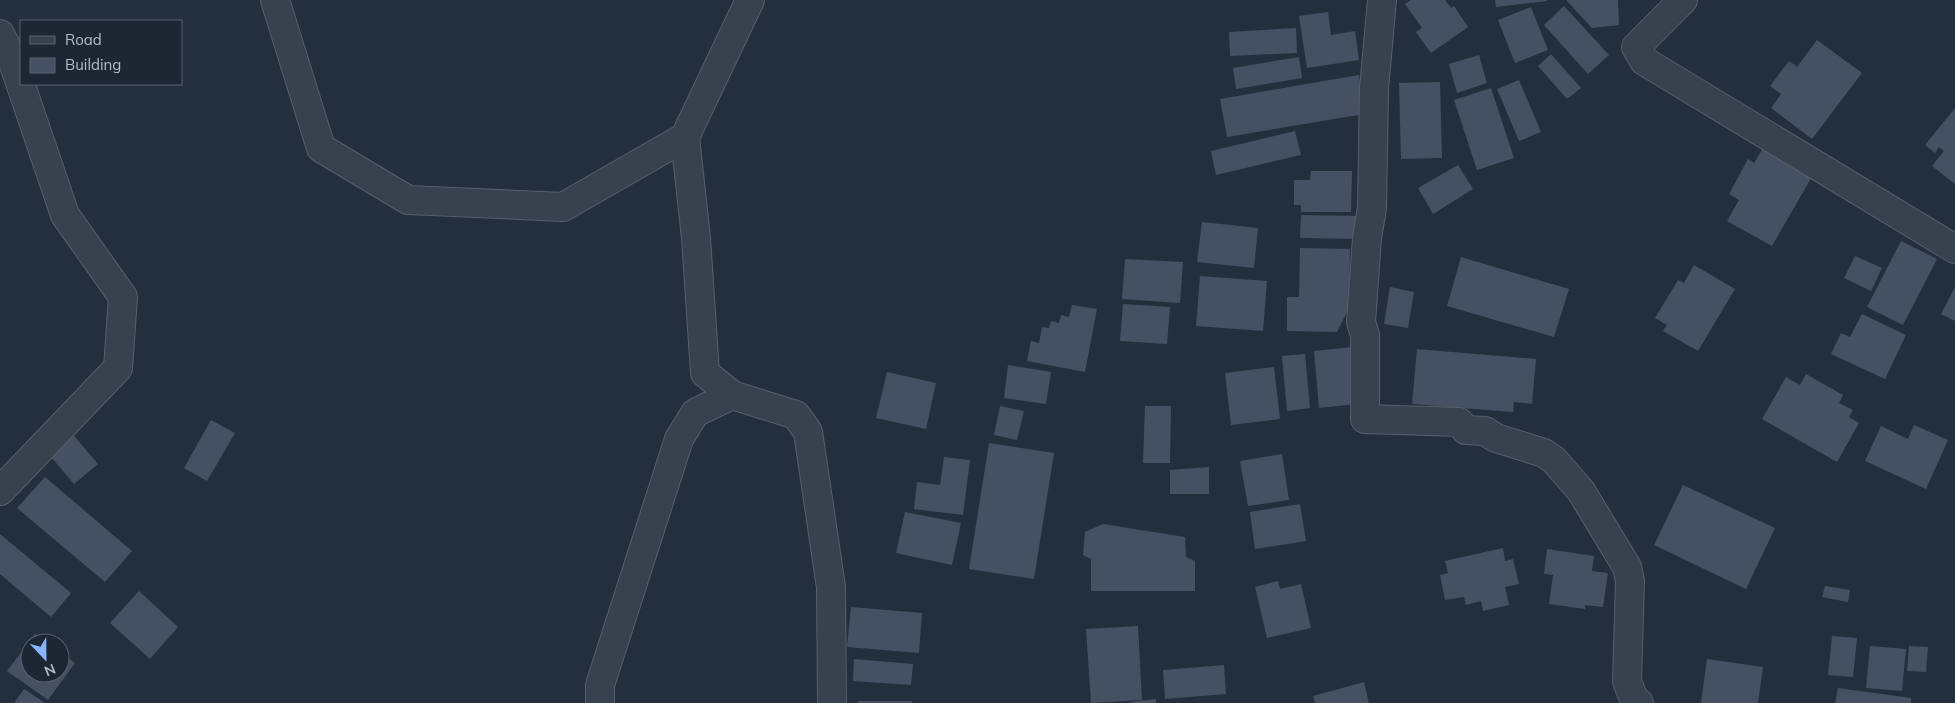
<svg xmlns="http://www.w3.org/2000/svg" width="1955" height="703" font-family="Mulish,sans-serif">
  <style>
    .building { fill: #455162 }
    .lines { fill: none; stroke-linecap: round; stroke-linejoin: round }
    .minor-casing { stroke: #565f6c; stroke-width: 30 }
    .minor { stroke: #38414e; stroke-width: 28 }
  </style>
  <rect width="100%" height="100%" fill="#242f3e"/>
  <!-- building -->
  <g class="building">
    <polygon points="1411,0 1445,0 1451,8 1454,6 1468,27 1431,53 1416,32 1422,28 1405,4"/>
    <polygon points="1495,0 1547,0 1547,1 1496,7"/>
    <polygon points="1566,0 1618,0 1619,25 1592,28"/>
    <polygon points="1564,6 1609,55 1588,74 1544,25"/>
    <polygon points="1531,7 1548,50 1515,63 1498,20"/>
    <polygon points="1328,12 1331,35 1355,31 1359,60 1307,68 1299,16"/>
    <polygon points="1296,28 1297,53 1230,56 1229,32"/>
    <polygon points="1817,40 1862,73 1812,139 1771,108 1781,94 1770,86 1789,61 1797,67"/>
    <polygon points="1551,54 1581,88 1567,99 1538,66"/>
    <polygon points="1479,55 1487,83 1457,93 1449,64"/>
    <polygon points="1299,57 1302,78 1236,89 1233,68"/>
    <polygon points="1359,75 1365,114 1227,137 1220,99"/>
    <polygon points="1519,80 1541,132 1519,141 1497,89"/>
    <polygon points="1440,82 1442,158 1401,159 1399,83"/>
    <polygon points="1491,88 1514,158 1477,170 1454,100"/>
    <polygon points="1955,108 1955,184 1932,166 1944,151 1939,147 1935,153 1925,145"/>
    <polygon points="1295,131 1301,155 1216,175 1211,151"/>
    <polygon points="1763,148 1813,175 1772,246 1727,221 1739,200 1729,194 1748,159 1754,163"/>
    <polygon points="1458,165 1473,189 1433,214 1418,188"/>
    <polygon points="1311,171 1352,171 1351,212 1301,212 1301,205 1294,205 1294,180 1310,180"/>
    <polygon points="1301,215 1359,216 1359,239 1300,238"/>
    <polygon points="1202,222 1258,228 1254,268 1197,262"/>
    <polygon points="1901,241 1937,259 1903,325 1867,307"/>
    <polygon points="1300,248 1350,249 1349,308 1337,332 1287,331 1287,297 1299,297"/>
    <polygon points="1855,256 1882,268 1871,291 1844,278"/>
    <polygon points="1461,257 1569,289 1554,337 1447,306"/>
    <polygon points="1125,259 1183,262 1180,303 1122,299"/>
    <polygon points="1694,265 1735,289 1698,351 1663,331 1667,325 1655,318 1678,280 1684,283"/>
    <polygon points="1200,276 1267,281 1263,331 1196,326"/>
    <polygon points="1390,287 1414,292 1408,328 1384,324"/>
    <polygon points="1955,287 1955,321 1941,314"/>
    <polygon points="1123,304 1170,307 1167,344 1120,341"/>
    <polygon points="1072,305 1097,309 1085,372 1027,361 1031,341 1039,343 1042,327 1049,328 1051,321 1059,323 1061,315 1069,317"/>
    <polygon points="1862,314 1906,335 1885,379 1831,354 1841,333 1850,337"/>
    <polygon points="1352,347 1357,404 1319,408 1314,351"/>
    <polygon points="1417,349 1536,359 1532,404 1514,402 1513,412 1412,404"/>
    <polygon points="1305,354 1310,408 1287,411 1282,356"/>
    <polygon points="1008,365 1051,372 1046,404 1004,398"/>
    <polygon points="1274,367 1280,419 1231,425 1225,373"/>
    <polygon points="887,372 936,383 926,429 876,418"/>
    <polygon points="1806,374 1843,395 1839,403 1853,410 1849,417 1859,423 1837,462 1762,419 1786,377 1800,385"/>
    <polygon points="1000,406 1024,411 1017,440 994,435"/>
    <polygon points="1145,406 1171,406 1170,463 1143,463"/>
    <polygon points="211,420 235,433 207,481 184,468"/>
    <polygon points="1914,425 1948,440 1926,489 1865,461 1881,426 1908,439"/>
    <polygon points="70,431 98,464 74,484 46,451"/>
    <polygon points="989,443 1054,453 1034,579 969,569"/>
    <polygon points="1282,454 1289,500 1248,506 1240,461"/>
    <polygon points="944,457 970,460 963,515 914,509 917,482 940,485"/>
    <polygon points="1209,467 1209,494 1170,494 1170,470"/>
    <polygon points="45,477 132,551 105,582 17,508"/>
    <polygon points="1683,485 1775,528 1746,589 1654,545"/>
    <polygon points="1300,504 1306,541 1255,549 1250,512"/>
    <polygon points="905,512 961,523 952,565 896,553"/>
    <polygon points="1103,524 1185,537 1186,557 1195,561 1195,591 1091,591 1091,559 1083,555 1085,532"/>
    <polygon points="0,534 71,593 51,617 0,574"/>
    <polygon points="1503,548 1505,561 1513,559 1519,584 1505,587 1509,605 1483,611 1481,601 1466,605 1464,597 1445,600 1440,575 1448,573 1445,561"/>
    <polygon points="1547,549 1594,556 1592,571 1608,573 1603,607 1585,605 1585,609 1549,604 1553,575 1544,574"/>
    <polygon points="1278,581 1280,589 1301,584 1311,628 1267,638 1255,587"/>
    <polygon points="1825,586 1850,590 1848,602 1822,597"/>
    <polygon points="139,591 178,627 150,659 110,623"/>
    <polygon points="851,607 922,613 919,653 847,647"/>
    <polygon points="1138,626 1142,700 1091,703 1086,629"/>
    <polygon points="35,634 47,643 30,643 30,673 60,673 60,652 75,663 48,700 7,671"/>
    <polygon points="1832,636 1857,638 1853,677 1828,675"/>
    <polygon points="1870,646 1906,649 1902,691 1866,688"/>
    <polygon points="1909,646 1928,647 1926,672 1907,671"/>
    <polygon points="854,659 913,664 911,685 853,681"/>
    <polygon points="1707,659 1763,667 1758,703 1701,703"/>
    <polygon points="1224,665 1226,694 1165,699 1163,670"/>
    <polygon points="1364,682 1369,703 1315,703 1313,696"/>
    <polygon points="1838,688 1911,698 1911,703 1835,703"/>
    <polygon points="24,689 45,703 14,703"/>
    <polygon points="1156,699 1156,703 1130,703 1130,702"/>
    <rect x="858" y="701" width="54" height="2"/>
  </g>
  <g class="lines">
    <!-- minor casing -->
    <g class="minor-casing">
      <g id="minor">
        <polyline points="275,0 321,148 408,200 563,207 685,137 750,0"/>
        <polyline points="1382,0 1374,89 1372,208 1367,238 1361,322 1365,335 1365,419 1459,422 1466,430 1485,431 1496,438 1544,453 1554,460 1581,491 1627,567 1630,581 1627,681 1633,697 1639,703"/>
        <polyline points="1683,0 1636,47 1644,61 1955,249"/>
        <polyline points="0,34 11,56 65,215 123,297 118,368 0,491"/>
        <polyline points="685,137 696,238 705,373 732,395 796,415 808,432 831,587 832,703"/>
        <polyline points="600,703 600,685 679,439 695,413 732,395"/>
      </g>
    </g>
    <!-- minor -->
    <use href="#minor" class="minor"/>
  </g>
  <!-- legend -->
  <rect x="20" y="20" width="162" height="65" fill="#1d2633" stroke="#59626f"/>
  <rect x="30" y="36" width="25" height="8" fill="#38414e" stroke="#59626f"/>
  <text x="65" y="45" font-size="15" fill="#b4bcc9">Road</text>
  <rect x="30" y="58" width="25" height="15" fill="#455162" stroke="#59626f"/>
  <text x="65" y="70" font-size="15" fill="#b4bcc9">Building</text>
  <!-- north arrow -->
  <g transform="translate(45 658) rotate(158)"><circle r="24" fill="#1d2633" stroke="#59626f"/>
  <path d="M0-4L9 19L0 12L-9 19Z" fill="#8ab4f8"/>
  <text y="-8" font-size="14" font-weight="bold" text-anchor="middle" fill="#b4bcc9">N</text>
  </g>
</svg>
